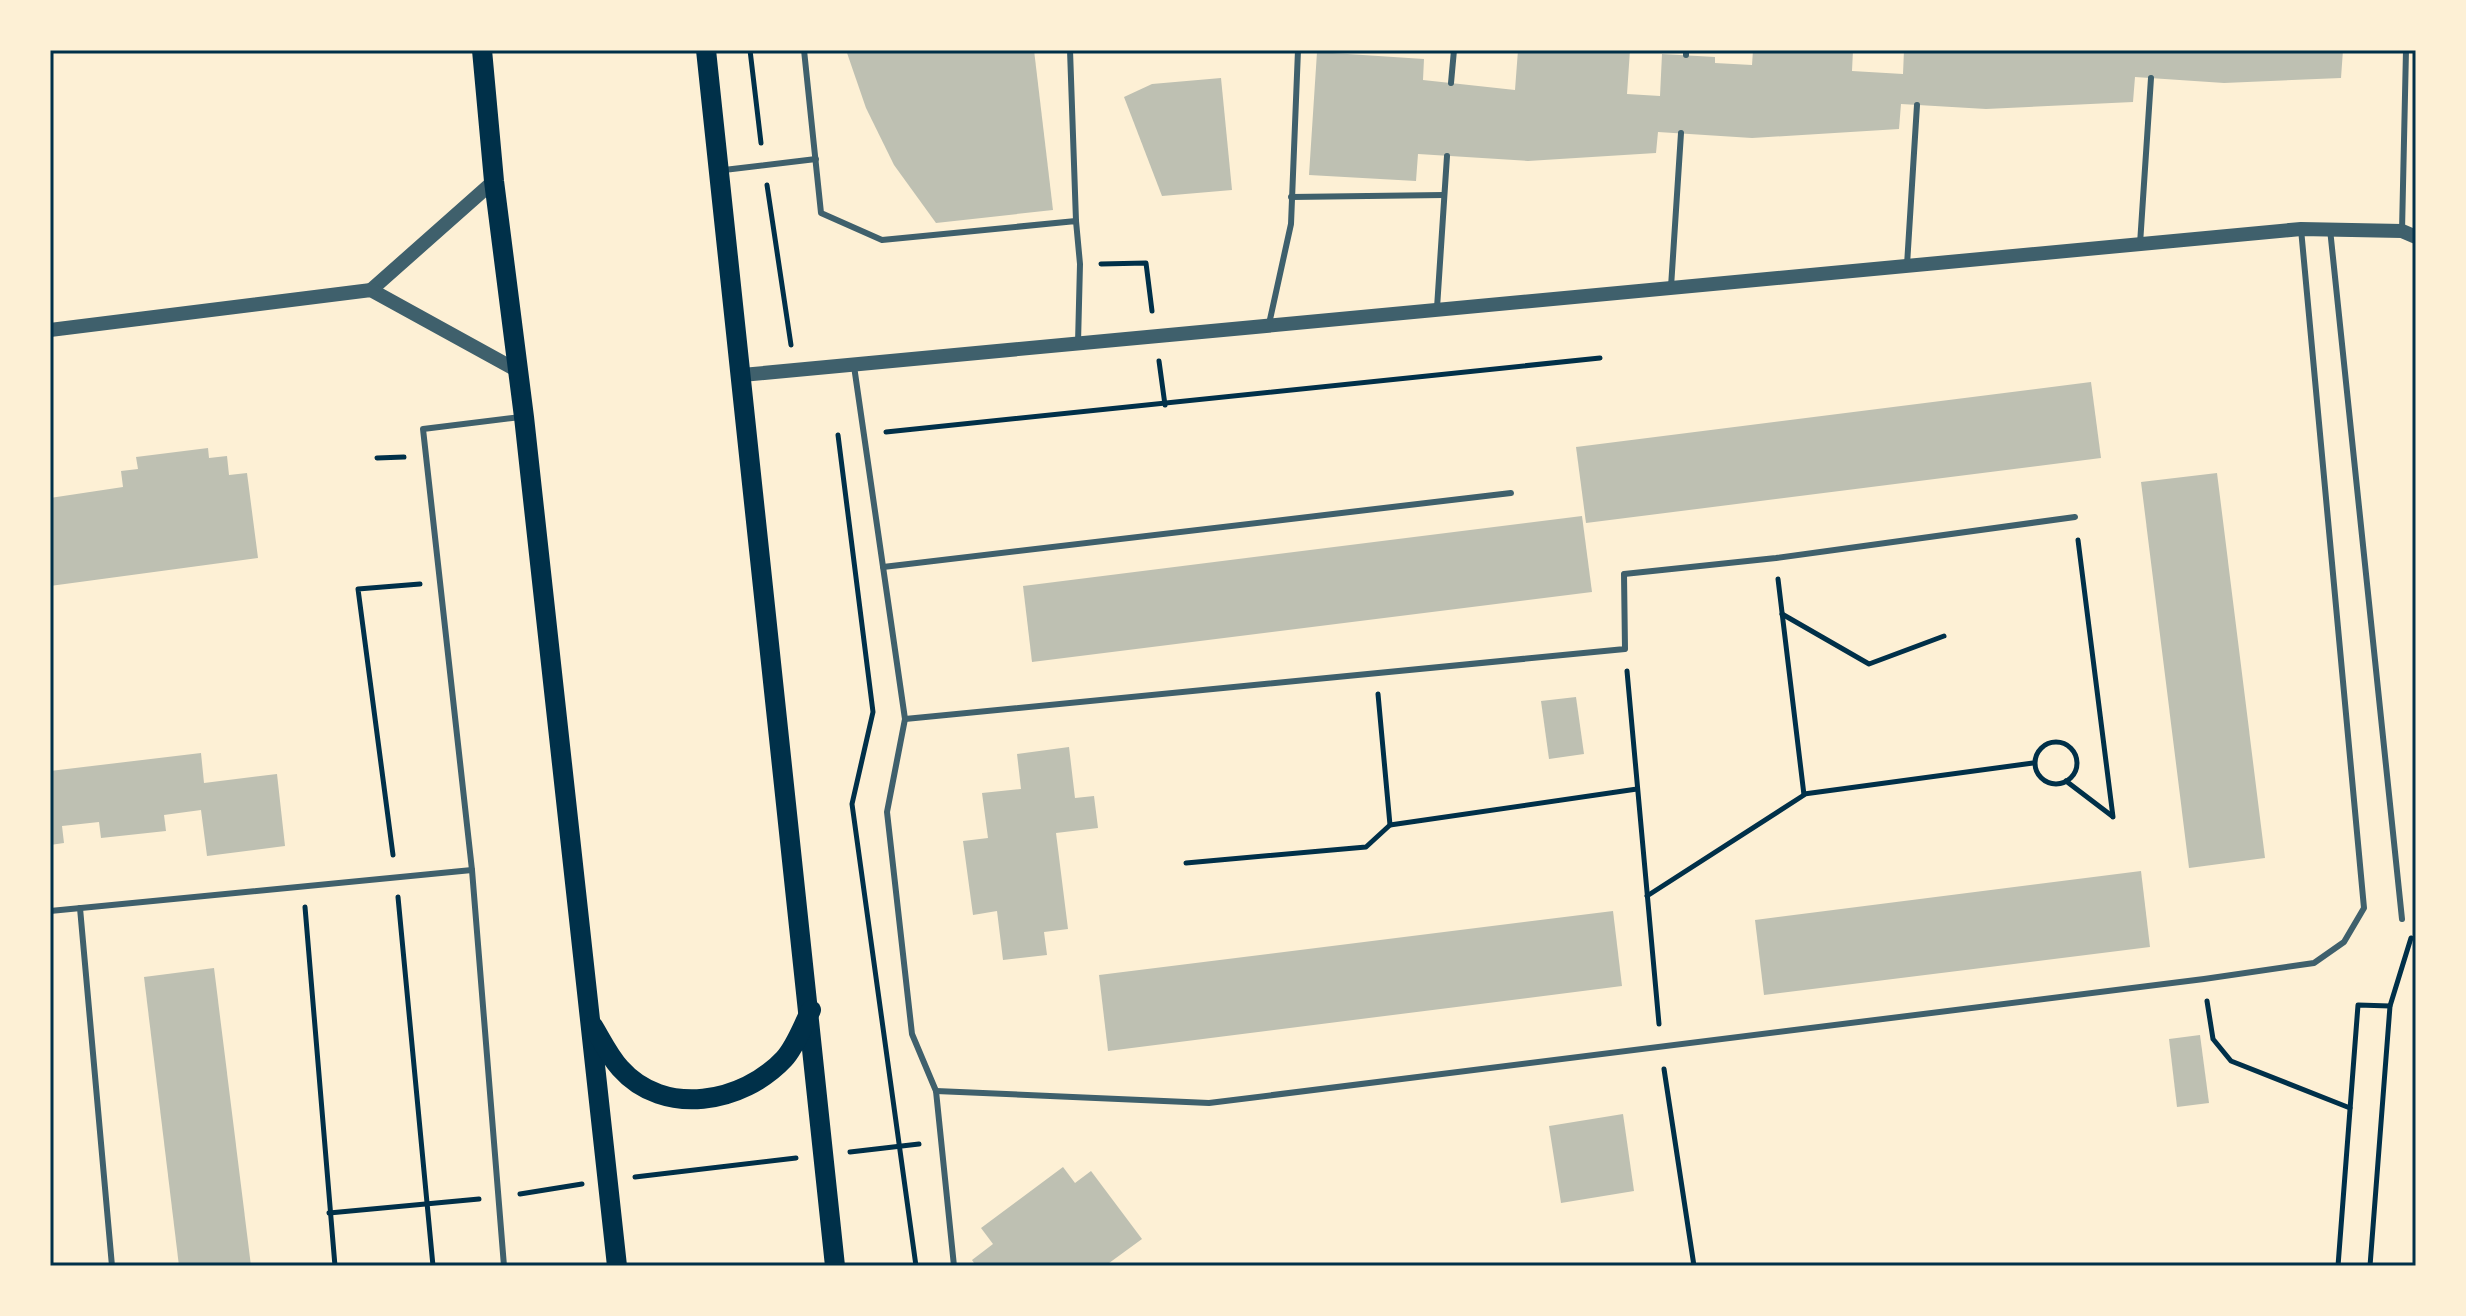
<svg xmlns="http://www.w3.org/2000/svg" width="2466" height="1316" font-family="'Sofia Sans Condensed',sans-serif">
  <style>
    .building { fill: #bec0b2 }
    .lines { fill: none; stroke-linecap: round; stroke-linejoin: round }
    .path { stroke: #003049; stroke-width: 5 }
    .service { stroke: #3f606c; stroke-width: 6 }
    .tertiary { stroke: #3f606c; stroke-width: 14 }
    .primary { stroke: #003049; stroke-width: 20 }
    .neatline { fill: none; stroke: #003049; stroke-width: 3 }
  </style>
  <rect width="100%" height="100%" fill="#fdf0d5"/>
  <!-- building -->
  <g class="building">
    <polygon points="846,50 1034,50 1053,210 936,223 894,165 866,108"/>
    <polygon points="1518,50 1630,50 1627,94 1660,96 1662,54 1715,57 1715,63 1752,65 1753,50 1853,50 1852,71 1903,74 1904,50 2343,50 2341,78 2224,83 2135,77 2133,102 1986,109 1901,104 1899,129 1752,138 1658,132 1656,153 1528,161 1418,154 1416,181 1309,175 1317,52 1424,59 1423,80 1515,90"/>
    <polygon points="1221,78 1232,190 1162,196 1124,97 1152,84"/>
    <polygon points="2091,382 2101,458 1586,523 1576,447"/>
    <polygon points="208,448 209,458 227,456 229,475 247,473 258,558 50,586 50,498 123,487 121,471 138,469 136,457"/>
    <polygon points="2217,473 2265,858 2189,868 2141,482"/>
    <polygon points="1582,516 1592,592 1032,662 1023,586"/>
    <polygon points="1576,697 1584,754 1549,759 1541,701"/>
    <polygon points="1069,747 1075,798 1094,796 1098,828 1056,833 1068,929 1044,932 1047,955 1003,960 997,911 973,915 963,841 988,838 982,793 1021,789 1017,754"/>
    <polygon points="201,753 204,783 277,774 285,846 207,856 201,810 164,815 166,831 101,838 99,822 62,826 64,843 50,845 50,771"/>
    <polygon points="2141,871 2150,947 1764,995 1755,920"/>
    <polygon points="1613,911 1622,986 1108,1051 1099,975"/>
    <polygon points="214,968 251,1266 179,1266 144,977"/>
    <polygon points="2200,1035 2209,1103 2177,1107 2169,1039"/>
    <polygon points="1623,1114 1634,1191 1561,1203 1549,1126"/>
    <polygon points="1063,1167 1075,1183 1091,1171 1142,1239 1105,1266 976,1266 972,1260 993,1244 981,1228"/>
  </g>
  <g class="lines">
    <!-- path -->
    <g class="path">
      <polyline points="750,50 761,143"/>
      <polyline points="767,185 791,345"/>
      <polyline points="1101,264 1146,263 1152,311"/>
      <polyline points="1159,361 1165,405"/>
      <polyline points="886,432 1600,358"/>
      <polyline points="838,435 873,712 852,804 916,1266"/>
      <polyline points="377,458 404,457"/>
      <polyline points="2078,540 2113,817"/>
      <polyline points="1782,614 1869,664 1944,636"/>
      <polyline points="1627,671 1659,1024"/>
      <polyline points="1378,694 1390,825"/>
      <circle cx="2056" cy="763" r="21"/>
      <polyline points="2066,781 2112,816"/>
      <polyline points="1804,794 2033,763"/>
      <polyline points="393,855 358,589 420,584"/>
      <polyline points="1186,863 1366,847 1390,825 1637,789"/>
      <polyline points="1647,896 1804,795 1778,579"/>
      <polyline points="398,897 433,1266"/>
      <polyline points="305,907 335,1266"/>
      <polyline points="2207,1001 2213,1039 2231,1061 2350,1108"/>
      <polyline points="1664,1069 1694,1266"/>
      <polyline points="850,1152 919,1144"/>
      <polyline points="635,1177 796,1158"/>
      <polyline points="520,1194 582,1184"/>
      <polyline points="329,1213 479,1199"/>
      <polyline points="2338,1266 2358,1005 2390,1006"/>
      <polyline points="2370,1266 2390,1006 2411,938"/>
    </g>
    <!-- service -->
    <g class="service">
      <polyline points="804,50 821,213 882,240 1076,221 1080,264 1078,343"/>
      <polyline points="1070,50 1076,221"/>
      <polyline points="1686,55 1686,50"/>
      <polyline points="1451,83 1454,50"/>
      <polyline points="724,170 816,159"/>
      <polyline points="1291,197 1444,195"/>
      <polyline points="2330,229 2402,919"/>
      <polyline points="2402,231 2406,50"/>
      <polyline points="2140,244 2151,78"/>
      <polyline points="1907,265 1917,105"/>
      <polyline points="1671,287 1681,133"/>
      <polyline points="1437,308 1447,156"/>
      <polyline points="1269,324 1291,224 1298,50"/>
      <polyline points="854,366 905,719 887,812 912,1034 936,1091 954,1266"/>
      <polyline points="883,567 1511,493"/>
      <polyline points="905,719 1625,649 1624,574 1776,558 2075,517"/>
      <polyline points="80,908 112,1266"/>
      <polyline points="50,911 472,870"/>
      <polyline points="936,1091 1209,1103 2204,979 2314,963 2344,942 2364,908 2301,229"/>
      <polyline points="504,1266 472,870 423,429 521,417"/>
    </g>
    <!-- tertiary -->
    <g class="tertiary">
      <polyline points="371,290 494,181"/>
      <polyline points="50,330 371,290 518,371"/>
      <polyline points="742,375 2301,229 2402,231 2416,237"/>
    </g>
    <!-- primary -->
    <g class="primary">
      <polyline points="482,50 494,181 524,417 617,1266"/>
      <polyline points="706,50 835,1266"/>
      <path d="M 593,1026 C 601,1039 609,1056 620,1068 C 664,1118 743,1103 784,1059 C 796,1046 803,1025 811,1010"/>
    </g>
  </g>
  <!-- border -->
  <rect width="2466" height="1316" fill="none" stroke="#fdf0d5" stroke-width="104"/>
  <rect x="52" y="52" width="2362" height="1212" class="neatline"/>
</svg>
